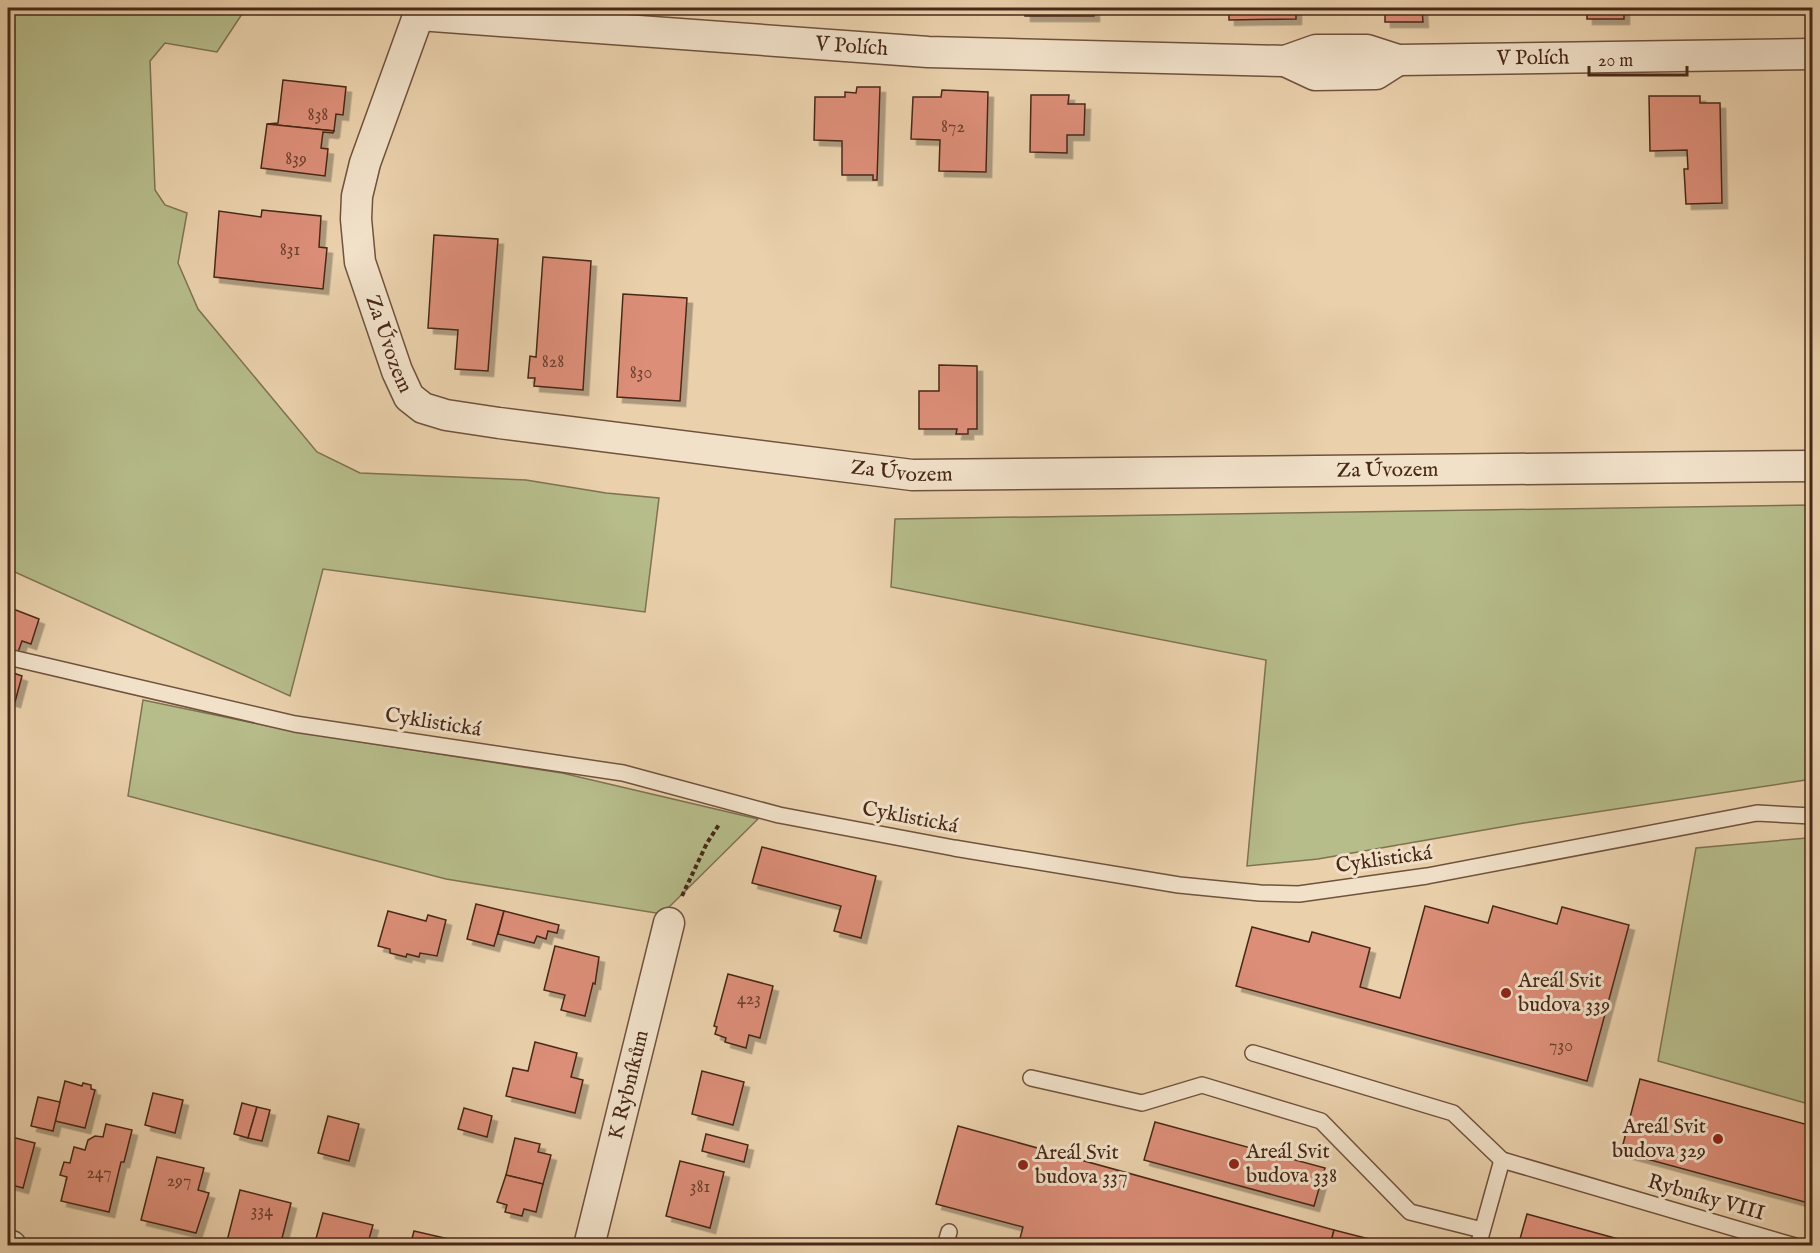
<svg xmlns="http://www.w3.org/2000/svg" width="1820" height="1253" font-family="'IM FELL English',serif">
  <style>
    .green { fill: #b6bc8a; stroke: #7f7251; stroke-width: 1.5 }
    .building { fill: #dc8e78; stroke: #482818; stroke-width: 1.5; filter: url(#shadow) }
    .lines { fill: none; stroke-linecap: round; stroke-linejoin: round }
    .lane-casing { stroke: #70523d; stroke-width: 18 }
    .street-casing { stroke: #70523d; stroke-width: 33 }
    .path { stroke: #482818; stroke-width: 4; stroke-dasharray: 4.5 3; stroke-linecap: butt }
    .lane { stroke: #f1e1c9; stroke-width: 15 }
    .street { stroke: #f1e1c9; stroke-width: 30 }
    .poi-dot { fill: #8f2418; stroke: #f1e1c9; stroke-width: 2 }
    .labels { text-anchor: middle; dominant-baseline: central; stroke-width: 6; stroke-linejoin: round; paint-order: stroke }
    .number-label { font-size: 18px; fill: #6d4230 }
    .street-label { font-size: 21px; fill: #482818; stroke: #f1e1c9 }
    .poi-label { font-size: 21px; fill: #482818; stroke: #f1e1c9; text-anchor: start }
  </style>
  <defs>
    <filter id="shadow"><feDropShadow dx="5.5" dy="5.5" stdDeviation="0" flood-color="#0004"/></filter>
  </defs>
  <rect width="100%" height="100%" fill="#ead1ac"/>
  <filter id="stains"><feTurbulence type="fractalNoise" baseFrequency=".00333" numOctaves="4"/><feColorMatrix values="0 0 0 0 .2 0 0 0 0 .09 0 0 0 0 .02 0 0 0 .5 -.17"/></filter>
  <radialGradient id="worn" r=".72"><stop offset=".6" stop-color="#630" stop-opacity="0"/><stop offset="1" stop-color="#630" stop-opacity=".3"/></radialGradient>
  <!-- green -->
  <g class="green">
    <polygon points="8,8 246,8 217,52 165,43 150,61 155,190 165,205 187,213 178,263 198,309 317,452 360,473 526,480 606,493 659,498 645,612 323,569 290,696 8,569"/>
    <polygon points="1812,505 1812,779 1524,823 1318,859 1247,866 1266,660 891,587 895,519"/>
    <polygon points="143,700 297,732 562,773 758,819 662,914 446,879 128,796"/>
    <polygon points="1807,838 1812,839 1812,1105 1658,1061 1696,848"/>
  </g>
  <!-- building -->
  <g class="building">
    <rect x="1025" y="8" width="69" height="8"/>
    <polygon points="1229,8 1296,8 1296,19 1229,20"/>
    <polygon points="1385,8 1422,8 1423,22 1385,22"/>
    <rect x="1587" y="8" width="37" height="11"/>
    <polygon points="283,80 346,87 343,115 336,114 334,131 267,124 278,123"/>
    <polygon points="857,87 880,87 877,180 873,180 873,175 842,175 842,141 814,140 815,97 845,97 845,92 856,93"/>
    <polygon points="942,90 988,92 986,172 939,171 940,140 911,139 913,97 941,97"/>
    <polygon points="1031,95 1069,95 1068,104 1085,104 1084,135 1067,135 1067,153 1030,152"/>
    <polygon points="1649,96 1700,96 1700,103 1720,103 1722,203 1686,204 1684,169 1688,169 1687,150 1650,151"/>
    <polygon points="267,124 334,131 333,133 323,132 321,148 328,149 325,176 261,168"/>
    <polygon points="262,210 321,216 319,247 327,248 323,289 214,277 219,211 261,217"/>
    <polygon points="434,235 498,239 488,371 455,369 458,330 428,328"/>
    <polygon points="543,257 591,261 583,390 534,386 535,378 528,378 530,356 536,357"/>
    <polygon points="623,294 687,298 680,401 617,397"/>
    <polygon points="939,365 977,366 977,429 968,429 968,434 956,434 957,429 919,429 919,391 939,391"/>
    <polygon points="8,607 39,619 31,644 22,641 18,652 8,649"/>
    <polygon points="8,671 22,676 15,702 8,700"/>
    <polygon points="762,847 876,876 861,938 834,931 841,906 752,883"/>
    <polygon points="476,904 504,911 494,946 467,939"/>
    <polygon points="1425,906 1488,923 1493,906 1557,924 1562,907 1629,925 1587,1081 1236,986 1252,927 1309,942 1312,932 1370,948 1360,987 1400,998"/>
    <polygon points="388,911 426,921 428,915 446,920 437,956 420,953 419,957 407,954 406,957 390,953 390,949 378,946"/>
    <polygon points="504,911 559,925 557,933 548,931 546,939 537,936 534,943 498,934"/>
    <polygon points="555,946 599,957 595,984 593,983 585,1016 561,1010 565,995 544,990"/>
    <polygon points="728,974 773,986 760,1038 749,1035 746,1048 725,1042 726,1038 715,1034 717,1027 714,1026"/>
    <polygon points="535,1042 577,1053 571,1077 583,1080 575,1113 506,1096 513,1068 528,1071"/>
    <polygon points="702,1071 744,1082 733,1125 692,1114"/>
    <polygon points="1640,1079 1812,1126 1812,1204 1621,1152"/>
    <polygon points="65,1081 82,1086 83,1083 91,1085 91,1089 95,1090 85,1128 55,1121"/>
    <polygon points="153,1093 183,1100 175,1133 145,1125"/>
    <polygon points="38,1097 60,1102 53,1131 31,1126"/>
    <polygon points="242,1103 257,1107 248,1138 234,1134"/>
    <polygon points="257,1107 270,1110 262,1141 248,1138"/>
    <polygon points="464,1108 492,1116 487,1137 458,1129"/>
    <polygon points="328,1116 359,1124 349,1161 318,1153"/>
    <polygon points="1155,1122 1325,1168 1314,1206 1144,1160"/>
    <polygon points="106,1124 132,1130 124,1162 121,1162 109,1212 61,1201 67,1177 60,1175 64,1162 70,1163 74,1147 85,1150 88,1140 95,1136 103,1137"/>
    <polygon points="958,1126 1334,1230 1330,1246 1018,1246 1023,1227 936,1204"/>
    <polygon points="706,1134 748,1145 744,1162 702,1151"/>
    <polygon points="8,1136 35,1143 23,1188 8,1184"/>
    <polygon points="515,1138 540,1144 538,1152 551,1155 543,1184 506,1175"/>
    <polygon points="157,1157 204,1168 198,1190 209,1193 196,1233 141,1220"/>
    <polygon points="680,1161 724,1172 710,1228 666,1216"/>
    <polygon points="506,1175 543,1184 536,1212 524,1209 522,1216 505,1212 507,1205 497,1202"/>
    <polygon points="240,1190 291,1203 280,1246 249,1239 247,1246 227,1241"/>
    <polygon points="323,1213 373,1225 367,1246 314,1246"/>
    <polygon points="1527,1214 1644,1246 1518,1246"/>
    <polygon points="1334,1230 1385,1243 1384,1246 1330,1246"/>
    <polygon points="414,1231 462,1242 461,1246 410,1246"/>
  </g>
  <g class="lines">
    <!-- lane casing -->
    <g class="lane-casing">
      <g id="lane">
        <polyline points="8,657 295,724 623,773 779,815 954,848 1179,885 1260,893 1299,894 1427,876 1757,813 1812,816"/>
        <polyline points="1253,1053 1453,1113 1502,1160 1795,1246"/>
        <polyline points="1031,1078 1142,1103 1202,1085 1321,1121 1410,1212 1482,1230"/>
        <polyline points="945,1246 949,1232"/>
        <polyline points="1478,1246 1502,1160"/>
      </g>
    </g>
    <!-- street casing -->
    <g class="street-casing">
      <g id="street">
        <path id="s1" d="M 421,8 L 365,163 L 357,196 L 356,219 L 360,262 L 397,371 L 409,397 L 423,408 L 446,415 L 499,423 L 912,475 L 1812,466"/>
        <path id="s2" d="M 419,15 L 928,52 L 1285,61 L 1316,50 L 1367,50 L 1398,60 L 1812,54"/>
        <polyline points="1285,61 1315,75 1376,74 1398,60"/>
        <polyline points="8,1245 11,1246"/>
        <path id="s3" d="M 589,1246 L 669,923"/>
      </g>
    </g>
    <!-- path -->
    <polyline class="path" points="682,896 707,843 720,823"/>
    <!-- lane -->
    <use href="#lane" class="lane"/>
    <!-- street -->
    <use href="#street" class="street"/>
  </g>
  <!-- markers -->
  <g class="poi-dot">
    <circle cx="1506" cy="993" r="6"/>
    <circle cx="1718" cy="1139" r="6"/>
    <circle cx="1234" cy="1164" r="6"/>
    <circle cx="1023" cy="1165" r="6"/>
  </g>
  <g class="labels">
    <!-- number labels -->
    <g class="number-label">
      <text x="318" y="115">838</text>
      <text x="953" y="127">872</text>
      <text x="296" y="159">839</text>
      <text x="290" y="250">831</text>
      <text x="553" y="362">828</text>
      <text x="641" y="373">830</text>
      <text x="749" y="999">423</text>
      <text x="1561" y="1046">730</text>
      <text x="99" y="1173">247</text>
      <text x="179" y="1181">297</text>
      <text x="700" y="1187">381</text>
      <text x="262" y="1211">334</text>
    </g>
    <!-- street labels -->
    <g class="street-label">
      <text stroke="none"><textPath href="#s2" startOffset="434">V Polích</textPath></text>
      <text stroke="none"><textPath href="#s2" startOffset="1119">V Polích</textPath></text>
      <text stroke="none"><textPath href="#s1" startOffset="352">Za Úvozem</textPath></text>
      <text stroke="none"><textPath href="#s1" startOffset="910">Za Úvozem</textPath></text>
      <text stroke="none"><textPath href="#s1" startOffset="1396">Za Úvozem</textPath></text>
      <text transform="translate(433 723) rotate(9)">Cyklistická</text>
      <text transform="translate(910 818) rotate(11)">Cyklistická</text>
      <text transform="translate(1384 860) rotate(-8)">Cyklistická</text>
      <text stroke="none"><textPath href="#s3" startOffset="166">K Rybníkům</textPath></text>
      <text transform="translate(1706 1198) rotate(16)">Rybníky VIII</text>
    </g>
    <!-- poi labels -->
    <g class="poi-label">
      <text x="1518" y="981">Areál Svit<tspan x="1518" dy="24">budova 339</tspan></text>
      <text x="1706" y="1127" text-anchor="end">Areál Svit<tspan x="1706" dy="24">budova 329</tspan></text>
      <text x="1246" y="1152">Areál Svit<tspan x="1246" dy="24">budova 338</tspan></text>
      <text x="1035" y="1153">Areál Svit<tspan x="1035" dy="24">budova 337</tspan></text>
    </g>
  </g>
  <!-- margin -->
  <rect width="1820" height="1253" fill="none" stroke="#ead1ac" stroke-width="30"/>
  <rect x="9" y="9" width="1802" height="1235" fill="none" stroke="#482818" stroke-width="3"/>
  <rect x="15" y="15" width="1790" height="1223" fill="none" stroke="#482818" stroke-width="1.5"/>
  <!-- scale -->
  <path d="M1589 66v9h98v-9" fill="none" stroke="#482818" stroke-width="3"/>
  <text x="1598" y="66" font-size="18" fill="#482818" stroke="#f1e1c9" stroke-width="4.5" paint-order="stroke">20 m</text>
  <rect width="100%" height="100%" filter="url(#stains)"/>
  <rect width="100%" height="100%" fill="url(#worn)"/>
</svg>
